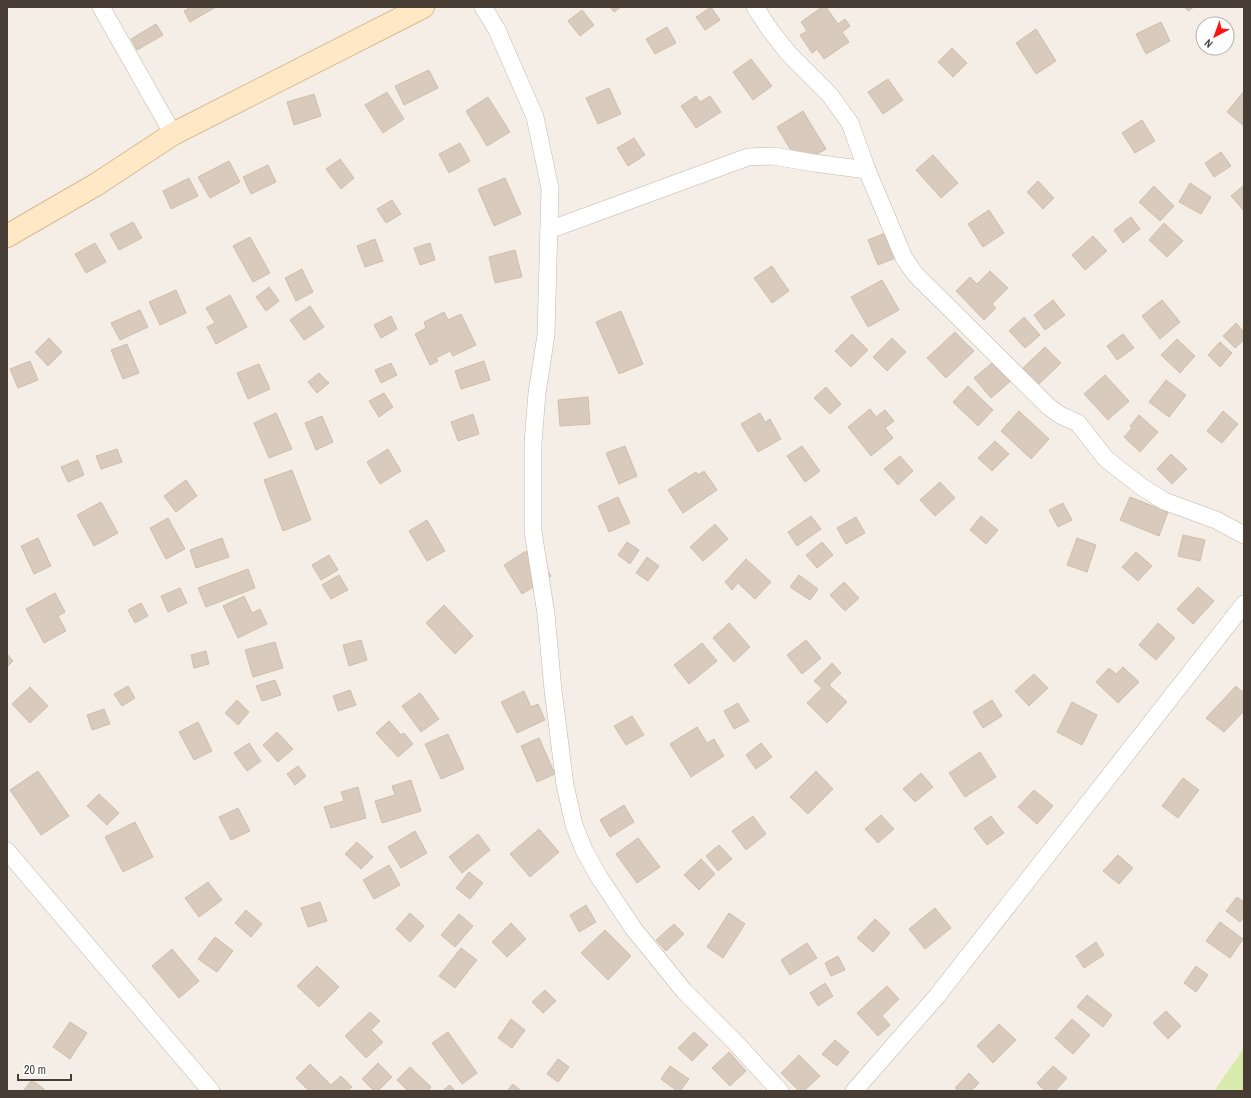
<svg xmlns="http://www.w3.org/2000/svg" width="1251" height="1098" font-family="'Archivo Narrow',sans-serif">
  <style>
    .green { fill: #d8ebac }
    .building { fill: #d9cabe; stroke: #d1bead }
    .lines { fill: none; stroke-linecap: round; stroke-linejoin: round }
    .minor-casing { stroke: #c3b7ab; stroke-width: 18 }
    .secondary-casing { stroke: #d7bb93; stroke-width: 24 }
    .minor { stroke: #fff; stroke-width: 17 }
    .secondary { stroke: #ffe8c5; stroke-width: 22 }
  </style>
  <rect width="100%" height="100%" fill="#f4eee6"/>
  <!-- green -->
  <polygon class="green" points="1244,1048 1244,1091 1214,1091"/>
  <!-- building -->
  <g class="building">
    <polygon points="191,7 216,7 190,22 184,11"/>
    <polygon points="610,7 621,7 614,12"/>
    <polygon points="711,7 720,20 705,30 696,17"/>
    <polygon points="822,7 826,7 838,24 845,19 850,26 842,32 849,42 824,59 817,49 812,53 800,35 807,31 801,22"/>
    <polygon points="1185,7 1194,7 1188,11"/>
    <polygon points="582,10 594,25 580,36 568,21"/>
    <polygon points="1161,22 1170,41 1146,54 1136,34"/>
    <polygon points="156,24 163,35 137,50 131,39"/>
    <polygon points="667,27 676,43 655,54 646,39"/>
    <polygon points="1036,29 1056,61 1036,74 1016,43"/>
    <polygon points="952,48 967,63 953,77 938,62"/>
    <polygon points="751,59 772,86 753,100 733,72"/>
    <polygon points="429,70 438,88 404,105 395,86"/>
    <polygon points="888,79 903,100 883,114 868,92"/>
    <polygon points="609,88 621,114 598,124 586,98"/>
    <polygon points="1244,91 1244,126 1227,112"/>
    <polygon points="387,92 404,119 383,133 365,105"/>
    <polygon points="314,94 321,116 294,125 287,102"/>
    <polygon points="696,96 700,102 710,96 721,112 696,128 681,106"/>
    <polygon points="488,97 510,132 487,146 466,111"/>
    <polygon points="803,111 826,149 799,164 777,127"/>
    <polygon points="1142,120 1155,141 1135,153 1122,133"/>
    <polygon points="634,138 645,155 628,166 617,148"/>
    <polygon points="460,143 470,161 449,173 439,154"/>
    <polygon points="1221,152 1231,166 1214,177 1205,163"/>
    <polygon points="933,155 958,183 941,198 916,170"/>
    <polygon points="340,159 354,178 341,189 326,169"/>
    <polygon points="229,161 240,182 210,198 198,177"/>
    <polygon points="268,165 276,182 251,194 243,177"/>
    <polygon points="189,178 198,196 171,209 163,191"/>
    <polygon points="505,178 521,214 494,226 478,189"/>
    <polygon points="1038,181 1054,198 1043,209 1027,192"/>
    <polygon points="1190,183 1211,197 1201,214 1179,202"/>
    <polygon points="1244,185 1244,211 1231,196"/>
    <polygon points="1154,186 1174,206 1160,221 1139,202"/>
    <polygon points="392,200 401,214 386,223 377,209"/>
    <polygon points="989,210 1004,233 983,247 968,224"/>
    <polygon points="1131,217 1140,229 1123,243 1114,230"/>
    <polygon points="133,222 142,238 119,250 110,234"/>
    <polygon points="1164,223 1183,241 1167,257 1149,240"/>
    <polygon points="888,232 898,257 878,265 868,240"/>
    <polygon points="1093,236 1107,251 1085,270 1072,255"/>
    <polygon points="250,237 270,273 253,282 233,246"/>
    <polygon points="375,239 383,261 365,267 357,246"/>
    <polygon points="95,243 106,262 86,273 75,254"/>
    <polygon points="430,243 435,260 420,265 414,248"/>
    <polygon points="515,250 522,277 495,283 489,257"/>
    <polygon points="772,266 789,291 772,303 754,278"/>
    <polygon points="302,269 313,292 296,301 285,278"/>
    <polygon points="990,271 1008,288 992,304 996,308 984,320 956,291 970,277 977,284"/>
    <polygon points="882,280 899,310 868,327 851,297"/>
    <polygon points="269,287 279,301 266,311 256,297"/>
    <polygon points="176,290 186,313 160,325 149,302"/>
    <polygon points="230,295 247,327 216,344 207,327 215,323 206,308"/>
    <polygon points="1053,300 1065,315 1045,330 1034,315"/>
    <polygon points="1162,300 1180,322 1160,339 1142,316"/>
    <polygon points="310,306 324,327 304,340 290,320"/>
    <polygon points="140,310 148,327 120,340 111,323"/>
    <polygon points="621,311 643,364 619,374 596,322"/>
    <polygon points="444,312 448,320 461,314 476,345 453,356 450,351 436,358 438,361 430,365 415,334 426,328 424,322"/>
    <polygon points="391,316 397,329 381,338 374,325"/>
    <polygon points="1024,317 1040,335 1025,348 1009,331"/>
    <polygon points="1236,323 1244,332 1244,340 1235,348 1223,336"/>
    <polygon points="955,332 974,351 946,378 927,358"/>
    <polygon points="852,334 868,350 851,367 835,351"/>
    <polygon points="1123,334 1134,348 1117,360 1107,346"/>
    <polygon points="49,338 62,352 48,366 35,352"/>
    <polygon points="892,338 906,352 887,371 873,357"/>
    <polygon points="1177,339 1195,356 1180,373 1161,355"/>
    <polygon points="1220,342 1232,353 1220,367 1208,355"/>
    <polygon points="127,344 139,373 123,379 111,350"/>
    <polygon points="1045,347 1061,363 1038,385 1023,368"/>
    <polygon points="997,359 1013,379 991,398 974,378"/>
    <polygon points="30,361 38,380 18,388 10,369"/>
    <polygon points="484,361 490,380 461,389 455,371"/>
    <polygon points="391,363 397,375 381,383 375,370"/>
    <polygon points="259,364 270,389 248,399 237,373"/>
    <polygon points="319,373 329,383 317,393 308,382"/>
    <polygon points="1105,375 1129,401 1108,420 1084,394"/>
    <polygon points="1166,380 1186,395 1169,417 1149,402"/>
    <polygon points="968,386 993,410 978,426 953,402"/>
    <polygon points="826,387 841,404 830,414 814,398"/>
    <polygon points="384,393 393,407 379,417 369,401"/>
    <polygon points="588,397 590,424 560,426 558,400"/>
    <polygon points="870,409 876,417 885,410 894,421 885,428 893,438 871,456 848,427"/>
    <polygon points="1019,411 1049,439 1031,459 1001,431"/>
    <polygon points="1223,411 1238,424 1222,443 1207,431"/>
    <polygon points="276,413 292,449 269,458 254,423"/>
    <polygon points="760,413 765,422 770,419 781,439 758,452 741,424"/>
    <polygon points="473,414 479,434 458,441 451,422"/>
    <polygon points="1139,415 1158,432 1140,452 1124,437 1132,428 1130,426"/>
    <polygon points="322,416 333,442 316,450 305,423"/>
    <polygon points="995,441 1009,454 992,471 978,458"/>
    <polygon points="625,446 637,476 619,484 606,453"/>
    <polygon points="802,446 820,471 805,482 787,456"/>
    <polygon points="117,449 122,462 101,469 96,456"/>
    <polygon points="388,449 401,471 380,484 367,462"/>
    <polygon points="1171,454 1187,469 1172,484 1157,469"/>
    <polygon points="900,456 913,471 898,485 884,469"/>
    <polygon points="78,460 84,475 68,482 61,467"/>
    <polygon points="292,470 311,520 283,531 264,480"/>
    <polygon points="704,471 717,490 683,513 668,490 696,472 698,475"/>
    <polygon points="186,480 197,496 176,512 164,496"/>
    <polygon points="940,482 955,498 935,516 920,500"/>
    <polygon points="618,497 630,523 609,532 598,506"/>
    <polygon points="1130,497 1168,512 1159,536 1120,520"/>
    <polygon points="101,502 118,533 94,546 77,515"/>
    <polygon points="1063,503 1072,520 1058,527 1049,510"/>
    <polygon points="811,516 821,529 797,546 788,532"/>
    <polygon points="981,516 998,530 986,544 970,530"/>
    <polygon points="856,517 865,533 846,544 837,528"/>
    <polygon points="168,518 185,549 166,559 150,528"/>
    <polygon points="427,520 445,551 427,561 409,531"/>
    <polygon points="715,524 728,539 703,561 690,547"/>
    <polygon points="1183,535 1205,540 1200,561 1178,556"/>
    <polygon points="38,538 51,566 34,574 21,546"/>
    <polygon points="222,538 229,557 196,568 190,550"/>
    <polygon points="1077,538 1096,545 1087,572 1067,565"/>
    <polygon points="627,542 639,550 630,564 618,555"/>
    <polygon points="822,542 833,555 817,568 806,555"/>
    <polygon points="526,551 534,563 540,559 551,576 522,594 504,565"/>
    <polygon points="1136,552 1152,566 1138,581 1122,567"/>
    <polygon points="329,555 338,570 321,580 312,565"/>
    <polygon points="647,557 659,566 648,581 636,573"/>
    <polygon points="746,559 771,582 755,599 738,583 732,590 725,582"/>
    <polygon points="248,569 255,588 206,607 198,588"/>
    <polygon points="339,575 348,590 331,599 322,585"/>
    <polygon points="799,575 818,589 810,600 790,587"/>
    <polygon points="844,582 859,598 845,611 830,595"/>
    <polygon points="1198,587 1214,601 1193,624 1177,609"/>
    <polygon points="180,588 187,603 168,612 161,596"/>
    <polygon points="55,593 65,612 58,616 66,631 44,643 26,609"/>
    <polygon points="244,596 252,613 260,609 267,624 238,638 223,606"/>
    <polygon points="141,603 148,616 135,623 128,610"/>
    <polygon points="444,605 473,636 455,654 426,623"/>
    <polygon points="729,623 750,647 734,662 713,638"/>
    <polygon points="1158,623 1175,638 1156,660 1139,645"/>
    <polygon points="361,640 367,660 349,666 343,645"/>
    <polygon points="806,640 821,658 802,674 787,655"/>
    <polygon points="275,642 283,668 253,677 245,650"/>
    <polygon points="702,643 717,661 689,684 674,665"/>
    <polygon points="206,651 209,664 194,668 191,655"/>
    <polygon points="7,654 13,661 7,667"/>
    <polygon points="832,663 841,673 829,685 847,702 827,723 807,703 822,688 814,681"/>
    <polygon points="1123,667 1139,682 1118,703 1096,682 1109,668 1116,674"/>
    <polygon points="1034,674 1048,688 1029,706 1015,691"/>
    <polygon points="275,680 281,695 262,701 256,686"/>
    <polygon points="128,686 135,698 122,706 114,694"/>
    <polygon points="1236,686 1244,693 1244,711 1224,732 1206,718"/>
    <polygon points="30,687 48,706 30,723 12,704"/>
    <polygon points="350,690 356,705 338,711 333,696"/>
    <polygon points="524,691 531,707 538,704 545,720 517,733 501,702"/>
    <polygon points="420,693 439,719 421,732 402,706"/>
    <polygon points="237,700 249,712 238,725 225,713"/>
    <polygon points="992,700 1002,716 983,728 973,712"/>
    <polygon points="1072,702 1097,715 1082,745 1057,732"/>
    <polygon points="738,703 749,721 734,729 724,711"/>
    <polygon points="104,709 110,724 92,730 87,715"/>
    <polygon points="632,716 644,735 626,745 614,726"/>
    <polygon points="389,721 401,735 404,733 413,744 398,757 376,733"/>
    <polygon points="198,722 212,751 194,760 179,732"/>
    <polygon points="697,727 707,743 714,739 724,756 691,777 670,744"/>
    <polygon points="277,732 293,749 278,762 263,745"/>
    <polygon points="448,734 464,769 441,779 425,744"/>
    <polygon points="539,738 555,774 537,782 521,746"/>
    <polygon points="249,743 261,761 247,771 234,753"/>
    <polygon points="761,743 772,757 756,769 746,755"/>
    <polygon points="980,752 996,777 965,797 949,773"/>
    <polygon points="298,766 306,776 295,785 287,774"/>
    <polygon points="38,771 69,816 41,835 10,790"/>
    <polygon points="816,771 833,789 808,814 790,797"/>
    <polygon points="921,773 933,787 915,802 903,789"/>
    <polygon points="1183,778 1199,790 1178,818 1162,806"/>
    <polygon points="411,780 421,811 382,823 375,801 395,795 392,786"/>
    <polygon points="358,787 366,818 331,828 324,807 344,801 341,792"/>
    <polygon points="1034,790 1053,806 1037,824 1018,807"/>
    <polygon points="99,794 119,813 107,825 87,806"/>
    <polygon points="624,805 634,822 610,837 600,820"/>
    <polygon points="238,808 250,831 231,840 219,817"/>
    <polygon points="881,815 894,829 878,843 865,829"/>
    <polygon points="753,816 766,834 746,850 732,831"/>
    <polygon points="991,816 1004,833 987,845 974,828"/>
    <polygon points="135,822 153,857 123,872 105,837"/>
    <polygon points="539,829 559,852 530,877 510,854"/>
    <polygon points="415,831 427,853 401,868 388,847"/>
    <polygon points="478,834 490,850 462,873 449,857"/>
    <polygon points="638,838 660,867 637,883 616,854"/>
    <polygon points="357,842 373,857 361,869 345,854"/>
    <polygon points="719,845 732,859 718,871 706,856"/>
    <polygon points="1118,855 1133,868 1119,884 1103,871"/>
    <polygon points="701,859 715,874 699,890 684,875"/>
    <polygon points="389,865 400,885 374,899 363,880"/>
    <polygon points="469,872 483,883 470,899 456,888"/>
    <polygon points="208,882 222,900 199,917 185,898"/>
    <polygon points="1237,897 1244,902 1244,917 1240,922 1226,911"/>
    <polygon points="320,902 327,921 308,927 301,908"/>
    <polygon points="586,905 596,922 579,932 570,915"/>
    <polygon points="935,908 951,928 925,949 909,929"/>
    <polygon points="246,910 262,924 251,937 235,923"/>
    <polygon points="410,913 424,926 410,942 396,929"/>
    <polygon points="729,913 745,924 723,958 707,947"/>
    <polygon points="459,914 473,926 455,947 441,935"/>
    <polygon points="875,919 890,933 873,952 857,938"/>
    <polygon points="1220,922 1243,939 1230,958 1206,941"/>
    <polygon points="511,923 526,939 507,957 492,942"/>
    <polygon points="674,924 684,934 666,951 656,940"/>
    <polygon points="605,930 631,956 608,980 581,953"/>
    <polygon points="215,937 233,951 217,972 198,959"/>
    <polygon points="1096,942 1104,955 1084,968 1076,956"/>
    <polygon points="807,943 817,958 790,975 781,960"/>
    <polygon points="461,948 477,960 455,988 439,976"/>
    <polygon points="172,949 199,981 179,998 152,966"/>
    <polygon points="838,956 845,970 831,976 825,963"/>
    <polygon points="317,966 339,987 319,1007 297,986"/>
    <polygon points="1196,966 1208,975 1196,992 1184,983"/>
    <polygon points="825,983 833,996 818,1006 810,993"/>
    <polygon points="887,986 899,999 882,1016 890,1025 878,1036 857,1013"/>
    <polygon points="545,990 556,1001 543,1013 532,1002"/>
    <polygon points="1087,995 1112,1015 1103,1027 1077,1007"/>
    <polygon points="1166,1011 1181,1026 1168,1039 1153,1023"/>
    <polygon points="370,1012 380,1021 371,1030 383,1042 366,1058 345,1036"/>
    <polygon points="511,1019 525,1030 512,1048 498,1038"/>
    <polygon points="1072,1019 1090,1035 1073,1054 1055,1038"/>
    <polygon points="70,1022 87,1033 70,1059 53,1047"/>
    <polygon points="999,1024 1016,1040 993,1063 977,1046"/>
    <polygon points="448,1032 477,1073 462,1084 432,1043"/>
    <polygon points="694,1032 708,1045 692,1061 678,1048"/>
    <polygon points="835,1040 849,1052 837,1066 822,1054"/>
    <polygon points="729,1052 746,1071 730,1086 712,1068"/>
    <polygon points="799,1055 820,1076 804,1091 799,1091 781,1073"/>
    <polygon points="558,1059 569,1067 558,1082 547,1074"/>
    <polygon points="378,1063 392,1077 378,1091 374,1091 362,1079"/>
    <polygon points="310,1064 331,1085 341,1076 352,1087 348,1091 309,1091 296,1078"/>
    <polygon points="670,1066 689,1079 680,1091 677,1091 661,1079"/>
    <polygon points="1053,1066 1067,1078 1055,1091 1045,1091 1037,1083"/>
    <polygon points="410,1067 431,1087 428,1091 408,1091 397,1080"/>
    <polygon points="969,1073 979,1083 971,1091 958,1091 955,1088"/>
    <polygon points="32,1080 45,1090 45,1091 23,1091"/>
    <polygon points="513,1084 521,1091 507,1091"/>
    <polygon points="450,1085 455,1091 442,1091"/>
  </g>
  <g class="lines">
    <!-- minor casing -->
    <g class="minor-casing">
      <g id="minor">
        <polyline points="101,7 173,134"/>
        <polyline points="483,7 497,30 535,117 550,188 546,335 537,393 533,443 533,531 546,614 553,690 565,785 574,825 584,850 599,877 633,928 684,991 734,1041 780,1091"/>
        <polyline points="755,7 770,30 789,54 830,95 850,123 867,170 904,258 915,274 1049,407 1060,415 1078,423 1106,459 1142,487 1164,501 1216,520 1244,535"/>
        <polyline points="549,230 748,157 773,156 814,163 867,170"/>
        <polyline points="7,851 211,1091"/>
        <polyline points="854,1091 937,996 1244,604"/>
      </g>
    </g>
    <!-- secondary casing -->
    <g class="secondary-casing">
      <polyline id="secondary" points="7,236 97,184 173,134 423,7"/>
    </g>
    <!-- minor -->
    <use href="#minor" class="minor"/>
    <!-- secondary -->
    <use href="#secondary" class="secondary"/>
  </g>
  <!-- border -->
  <rect width="1251" height="1098" fill="none" stroke="#473d35" stroke-width="16"/>
  <!-- north arrow -->
  <g transform="translate(1215 36) rotate(221)"><circle r="19" fill="#ffffff" stroke="#b5b1ae"/>
  <path d="M0-3L7 15L0 10L-7 15Z" fill="#ff1212"/>
  <text y="-6" font-size="11" font-weight="bold" text-anchor="middle" fill="#473d35">N</text>
  </g>
  <!-- scale -->
  <path d="M18 1074v6h53v-6" fill="none" stroke="#473d35" stroke-width="2"/>
  <text x="24" y="1074" font-size="12" fill="#473d35" stroke="#ffffff" stroke-width="3" paint-order="stroke">20 m</text>
</svg>
